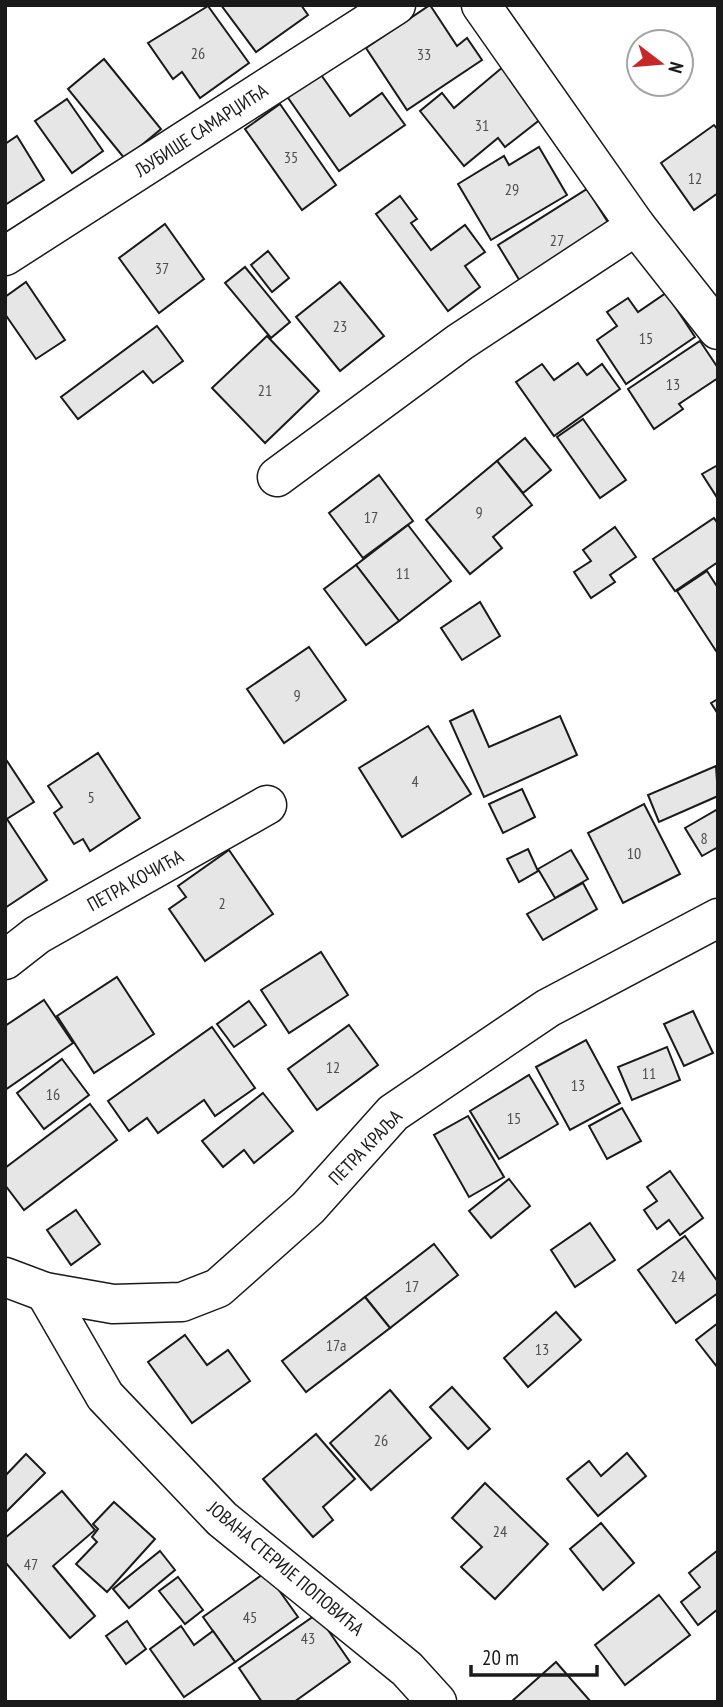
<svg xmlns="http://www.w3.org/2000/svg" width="723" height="1707" font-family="'PT Sans Narrow',sans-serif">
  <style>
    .building { fill: #e6e6e6; stroke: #1a1a1a; stroke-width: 2 }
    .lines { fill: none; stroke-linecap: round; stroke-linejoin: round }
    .minor-casing { stroke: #1a1a1a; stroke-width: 41 }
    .minor { stroke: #fff; stroke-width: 38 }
    .labels { text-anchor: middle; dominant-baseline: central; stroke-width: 5; stroke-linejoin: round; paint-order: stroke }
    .number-label { font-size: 16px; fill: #4d4d4d }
    .street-label { font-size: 19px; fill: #1a1a1a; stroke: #fff }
  </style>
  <rect width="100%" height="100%" fill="#fff"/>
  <!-- building -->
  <g class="building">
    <polygon points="221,5 301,5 308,15 256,52"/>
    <polygon points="430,5 457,46 467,38 482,60 407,110 366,48"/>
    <polygon points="208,6 249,63 200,98 182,72 173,79 148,43"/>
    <polygon points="104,59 161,129 125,159 68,89"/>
    <polygon points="510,61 551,111 505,147 498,138 464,166 420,111 442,93 454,108"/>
    <polygon points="317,69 350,116 382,93 405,125 339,171 284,92"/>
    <polygon points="67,99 103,151 72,173 35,121"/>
    <polygon points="280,104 336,185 302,210 245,129"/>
    <polygon points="714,125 718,130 718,193 694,210 661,163"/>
    <polygon points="17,136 44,180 5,205 5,144"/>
    <polygon points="539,147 567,195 491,240 458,184 504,156 509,165"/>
    <polygon points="587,189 616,235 526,291 498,245"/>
    <polygon points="400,196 417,219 411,223 431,250 465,225 485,252 465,266 480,287 448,311 376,214"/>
    <polygon points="165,224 204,279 159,313 119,258"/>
    <polygon points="268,251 289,278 272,292 251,265"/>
    <polygon points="245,267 290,322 271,338 225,283"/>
    <polygon points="26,282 65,340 36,359 5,314 5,297"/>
    <polygon points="340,282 384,336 340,371 296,317"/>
    <polygon points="666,293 695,337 626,384 597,340 617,326 607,312 628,298 638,312"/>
    <polygon points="157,326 183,361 153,383 143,371 78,419 61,397"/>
    <polygon points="267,336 319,391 265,443 212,388"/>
    <polygon points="700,341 718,368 718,378 679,404 683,409 654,429 628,389"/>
    <polygon points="578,363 587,375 602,364 620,389 554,436 516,382 542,364 554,380"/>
    <polygon points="583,419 626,480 600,498 557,437"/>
    <polygon points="525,438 551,470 523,493 497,461"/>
    <polygon points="497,461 532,505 493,537 502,548 470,574 426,520"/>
    <polygon points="718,465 718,499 702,474"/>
    <polygon points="379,475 413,521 363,558 329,513"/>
    <polygon points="714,518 718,524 718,562 675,591 653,559"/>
    <polygon points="408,525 451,581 399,621 356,565"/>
    <polygon points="615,527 636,557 610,575 615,582 591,598 574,572 591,561 583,550"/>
    <polygon points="356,565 399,621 366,645 324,589"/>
    <polygon points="707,571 718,588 718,654 677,591"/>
    <polygon points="480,602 500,636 462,660 441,628"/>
    <polygon points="309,647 346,700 284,743 247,689"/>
    <polygon points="718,699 718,714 711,703"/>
    <polygon points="473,710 489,747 560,716 577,755 484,797 450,721"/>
    <polygon points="428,726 471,794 402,837 359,768"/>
    <polygon points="98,753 140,818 90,851 83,839 74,844 54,813 62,807 48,786"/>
    <polygon points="7,761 34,802 5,820 5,762"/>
    <polygon points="716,766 718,796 659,822 648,795"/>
    <polygon points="522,789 535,817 503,833 489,804"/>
    <polygon points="644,804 680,874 623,903 588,833"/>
    <polygon points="718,809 718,847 702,856 685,828"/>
    <polygon points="7,819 47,880 5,908 5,820"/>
    <polygon points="528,849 538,871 519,882 507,859"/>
    <polygon points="229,850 273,914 205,961 169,909 186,897 178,886"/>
    <polygon points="571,850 588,879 555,898 538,869"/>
    <polygon points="583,883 597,909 543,940 527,914"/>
    <polygon points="321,952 348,995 289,1033 261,990"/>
    <polygon points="117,977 154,1034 94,1073 57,1016"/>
    <polygon points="44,1000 73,1043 5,1090 5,1026"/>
    <polygon points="249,1001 266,1025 234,1047 217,1024"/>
    <polygon points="693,1011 713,1053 684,1066 664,1024"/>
    <polygon points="349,1025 378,1065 317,1110 288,1069"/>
    <polygon points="212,1027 255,1088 215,1116 204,1100 158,1133 147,1118 129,1131 108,1101"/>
    <polygon points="586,1040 620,1103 570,1130 536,1067"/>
    <polygon points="667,1047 680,1080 632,1100 618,1067"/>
    <polygon points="62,1059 89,1095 44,1129 17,1093"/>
    <polygon points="529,1075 558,1124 499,1159 470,1111"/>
    <polygon points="263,1093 293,1131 254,1163 244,1150 223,1167 202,1141"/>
    <polygon points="90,1104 117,1140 24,1210 5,1185 5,1168"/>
    <polygon points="622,1108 641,1141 607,1159 589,1126"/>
    <polygon points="468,1116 504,1177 469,1197 434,1135"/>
    <polygon points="670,1171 703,1218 680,1235 669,1220 657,1229 644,1210 657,1201 647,1187"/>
    <polygon points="509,1179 530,1206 491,1238 469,1211"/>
    <polygon points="76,1210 100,1244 71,1265 47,1230"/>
    <polygon points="590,1223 615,1260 575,1287 551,1250"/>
    <polygon points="685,1236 718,1282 718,1293 676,1323 638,1270"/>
    <polygon points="434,1244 458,1275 390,1328 365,1297"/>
    <polygon points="365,1297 390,1328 306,1392 282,1361"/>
    <polygon points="556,1312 581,1340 528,1387 504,1358"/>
    <polygon points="718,1323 718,1368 696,1340"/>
    <polygon points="185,1335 207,1365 228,1350 250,1381 192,1423 148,1362"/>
    <polygon points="452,1387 490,1429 468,1449 430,1407"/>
    <polygon points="390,1390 431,1438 371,1490 330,1443"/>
    <polygon points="316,1434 355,1479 323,1507 333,1520 313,1537 263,1479"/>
    <polygon points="627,1453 646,1476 598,1516 567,1479 589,1461 601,1476"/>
    <polygon points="26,1454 45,1473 5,1513 5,1476"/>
    <polygon points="485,1483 548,1544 495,1599 461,1567 482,1547 452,1518"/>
    <polygon points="62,1491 95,1530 53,1566 95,1616 70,1638 5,1562 5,1538"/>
    <polygon points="114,1502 155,1539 107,1592 76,1564 97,1542 92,1537 98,1529 93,1524"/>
    <polygon points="601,1523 634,1563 603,1590 570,1549"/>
    <polygon points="718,1550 718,1609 698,1625 681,1602 700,1587 689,1573"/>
    <polygon points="160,1551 175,1570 129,1608 113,1589"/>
    <polygon points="266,1572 298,1617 235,1662 203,1617"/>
    <polygon points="178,1577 203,1610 185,1624 159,1591"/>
    <polygon points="659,1595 690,1635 625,1685 595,1645"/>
    <polygon points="317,1614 350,1662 294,1702 262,1702 239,1668"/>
    <polygon points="127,1621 146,1649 126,1664 106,1636"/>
    <polygon points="181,1626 194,1645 213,1631 235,1662 184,1697 150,1649"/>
    <polygon points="556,1662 591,1702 511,1702"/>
  </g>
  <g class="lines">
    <!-- minor casing -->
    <g class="minor-casing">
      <g id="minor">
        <polyline points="481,5 636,226 718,330"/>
        <polyline points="5,256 396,5"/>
        <polyline points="277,477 460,342 636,226"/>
        <polyline points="5,960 37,935 267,805"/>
        <polyline points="5,1277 45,1292 113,1304 182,1302 218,1288 308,1208 393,1113 548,1008 718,918"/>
        <polyline points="45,1292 105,1396 222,1519 407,1669 437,1702"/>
      </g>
    </g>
    <!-- minor -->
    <use href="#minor" class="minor"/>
  </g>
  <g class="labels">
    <!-- number labels -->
    <g class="number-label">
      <text x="198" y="53">26</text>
      <text x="424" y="54">33</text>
      <text x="482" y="125">31</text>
      <text x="291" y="157">35</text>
      <text x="695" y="178">12</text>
      <text x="512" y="189">29</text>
      <text x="557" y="240">27</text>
      <text x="162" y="268">37</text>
      <text x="340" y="326">23</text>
      <text x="646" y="338">15</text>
      <text x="673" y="384">13</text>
      <text x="265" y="390">21</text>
      <text x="479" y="512">9</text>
      <text x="371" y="517">17</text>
      <text x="403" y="573">11</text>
      <text x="297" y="695">9</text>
      <text x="415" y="781">4</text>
      <text x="91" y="797">5</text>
      <text x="704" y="838">8</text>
      <text x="634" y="853">10</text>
      <text x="222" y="903">2</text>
      <text x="333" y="1067">12</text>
      <text x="649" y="1073">11</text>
      <text x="578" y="1085">13</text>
      <text x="53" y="1094">16</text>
      <text x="514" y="1118">15</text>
      <text x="678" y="1276">24</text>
      <text x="412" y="1286">17</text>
      <text x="336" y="1345">17a</text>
      <text x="542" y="1349">13</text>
      <text x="381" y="1440">26</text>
      <text x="500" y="1531">24</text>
      <text x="31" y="1564">47</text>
      <text x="250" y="1617">45</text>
      <text x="308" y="1638">43</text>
    </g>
    <!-- street labels -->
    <g class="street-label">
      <text transform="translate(201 130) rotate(-33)">ЉУБИШЕ САМАРЏИЋА</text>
      <text transform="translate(135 880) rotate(-29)">ПЕТРА КОЧИЋА</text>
      <text transform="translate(365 1147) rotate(-46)">ПЕТРА КРАЉА</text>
      <text transform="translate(286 1568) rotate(40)">ЈОВАНА СТЕРИЈЕ ПОПОВИЋА</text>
    </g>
  </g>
  <!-- border -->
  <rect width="723" height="1707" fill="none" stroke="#1a1a1a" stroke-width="14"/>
  <!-- north arrow -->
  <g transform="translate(660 63) rotate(106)"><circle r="33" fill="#ffffff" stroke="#a3a3a3" stroke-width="2"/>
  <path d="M0-5L12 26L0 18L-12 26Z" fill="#c62828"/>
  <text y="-10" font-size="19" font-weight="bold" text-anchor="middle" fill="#1a1a1a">N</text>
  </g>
  <!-- scale -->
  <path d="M471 1665v10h126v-10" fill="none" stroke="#1a1a1a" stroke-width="3.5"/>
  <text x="482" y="1665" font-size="21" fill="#1a1a1a" stroke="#ffffff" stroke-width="5" paint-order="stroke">20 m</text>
</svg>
